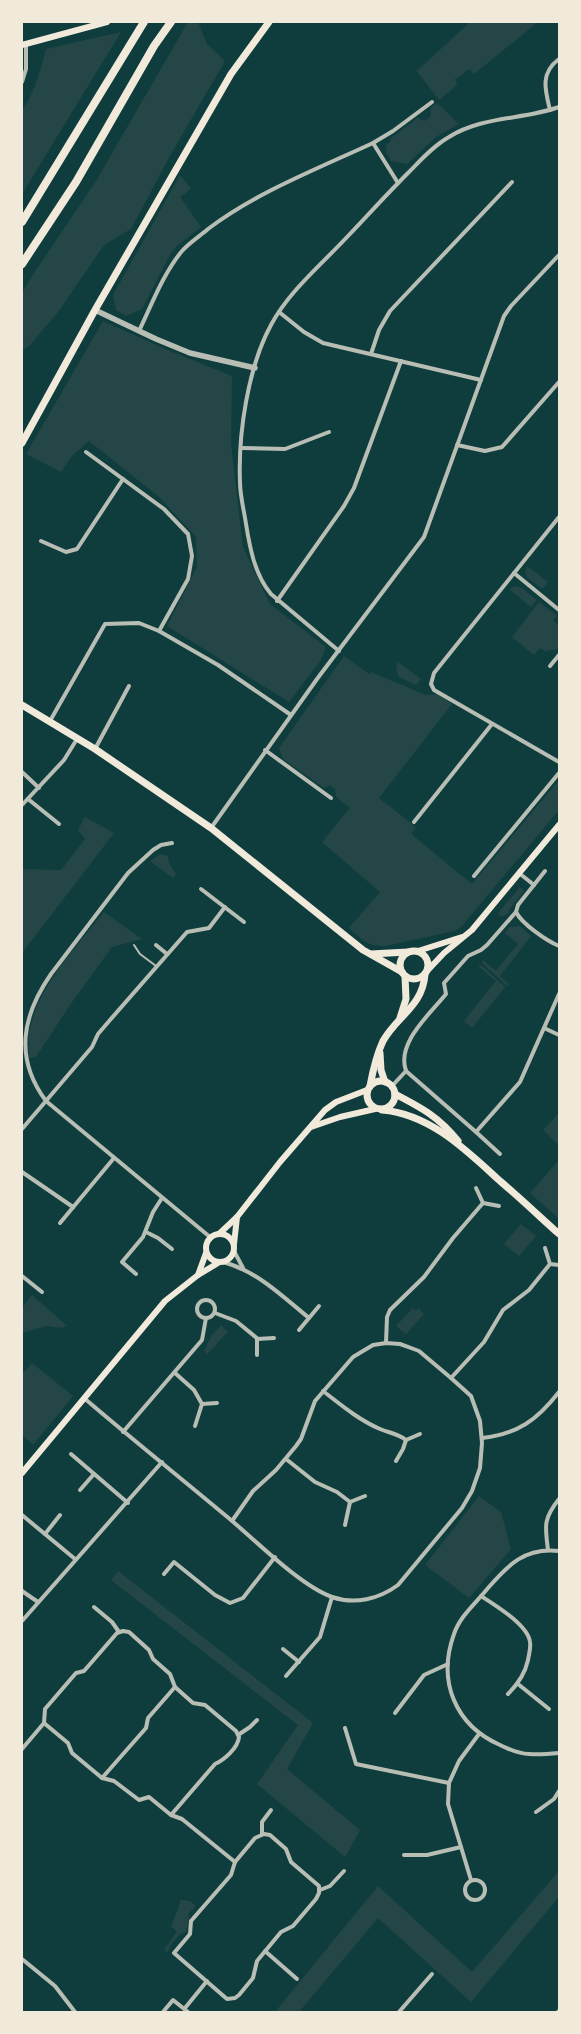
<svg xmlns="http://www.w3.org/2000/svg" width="581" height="2034" font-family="Manrope,sans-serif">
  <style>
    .green { fill: #244646 }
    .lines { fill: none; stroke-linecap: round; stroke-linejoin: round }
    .service { stroke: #b8beb3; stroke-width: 2 }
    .minor { stroke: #b8beb3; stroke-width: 4 }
    .tertiary { stroke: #b8beb3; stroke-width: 5.5 }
    .secondary { stroke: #f1e9da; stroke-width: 6 }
    .primary { stroke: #f1e9da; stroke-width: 7 }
    .motorway { stroke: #f1e9da; stroke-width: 8 }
  </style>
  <rect width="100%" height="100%" fill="#0f3d3e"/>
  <!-- green -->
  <g class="green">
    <polygon points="188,22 198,22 207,44 225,61 171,154 131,229 104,245 58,312 29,346 22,351 22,293 34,273 96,181"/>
    <polygon points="470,22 538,22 474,74 469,69 458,78 455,78 457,85 439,100 416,70 419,69"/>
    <path d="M 121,32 L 22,194 L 22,111 C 34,93 41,70 46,49 Z"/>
    <polygon points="437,103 459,124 436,137 407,164 391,161 386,151 387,144 391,141 390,139 417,118 425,121 431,116 430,108"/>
    <polygon points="180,175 191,189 180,197 201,227 177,246 171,253 142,309 126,316 116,310 113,295"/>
    <polygon points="103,321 170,351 232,376 231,444 243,547 270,604 326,647 321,660 289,702 167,626 197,567 196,537 159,497 89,441 72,456 61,472 26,454"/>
    <polygon points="527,566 548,582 542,589 527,577 525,571"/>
    <polygon points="515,586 520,587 537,600 531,607 509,589"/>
    <polygon points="539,602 557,616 553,621 559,625 559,647 557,649 545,651 540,648 534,655 512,637"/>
    <path d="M 344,656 L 369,674 L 371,672 L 426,695 L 437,694 L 452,704 L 379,798 L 416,827 L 411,834 L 472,884 L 559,780 L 559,810 L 462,926 L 455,931 L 385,946 C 366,946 363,940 349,928 L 380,892 L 322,842 L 350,808 L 336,797 L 335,789 L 330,785 L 325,788 L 321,786 L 283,759 L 279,748 Z"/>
    <polygon points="398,662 421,679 416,685 399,677 396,669"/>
    <polygon points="85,817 114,833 22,953 22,869 61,870 85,839 78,830"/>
    <polygon points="160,854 168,856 169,863 176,874 173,878 150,861"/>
    <polygon points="520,887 524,891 509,910 509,913 501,917 498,913"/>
    <path d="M 104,912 L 142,939 L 112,947 L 70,1005 L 36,1057 L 29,1058 C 29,1050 28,1041 29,1033 C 37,987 76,947 104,912 Z"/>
    <polygon points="520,926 531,936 500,976 509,984 507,986 482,963 483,960 496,971 518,944 505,933 509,927"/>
    <polygon points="481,965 505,987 472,1028 464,1021 496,981 478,966"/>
    <polygon points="559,1113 559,1145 543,1130"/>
    <polygon points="559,1160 559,1219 530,1193"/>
    <polygon points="521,1224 536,1236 519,1256 504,1244"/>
    <polygon points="32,1295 66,1325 63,1328 46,1326 22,1333 22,1308"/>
    <polygon points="413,1308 416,1311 418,1308 424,1314 406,1334 396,1326"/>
    <polygon points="221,1325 228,1332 207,1354 204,1351 212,1335"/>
    <polygon points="32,1363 73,1396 33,1445 22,1435 22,1374"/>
    <polygon points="479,1496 501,1512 511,1549 469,1598 425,1565"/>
    <polygon points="118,1571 313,1723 287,1769 360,1830 345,1857 257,1784 298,1725 111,1580"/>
    <polygon points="559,1871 559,1897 471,2002 378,1918 299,2012 275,2012 378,1886 472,1972"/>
    <polygon points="181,1900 190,1901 196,1906 188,1914 189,1918 186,1932 180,1934 170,1946 168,1953 164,1950 177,1931 171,1927"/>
  </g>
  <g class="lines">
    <!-- service -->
    <polyline class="service" points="134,945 140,954 156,966"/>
    <!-- minor -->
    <g class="minor">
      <polyline points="22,82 26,69 26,44"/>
      <path d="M 550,110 C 545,90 540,73 559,59"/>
      <polyline points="373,143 398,183"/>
      <polyline points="279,312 304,332 323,343 481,380"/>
      <path d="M 139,331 C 152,304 163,274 182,251 C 190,242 200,236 208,229 C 257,192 317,169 373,143 L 393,131 L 432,102"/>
      <polyline points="371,354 379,330 390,311 512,182"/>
      <polyline points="457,445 485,451 502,447 559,382"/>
      <polyline points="241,448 285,449 329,432"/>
      <polyline points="86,452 164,509 188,534 192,556 188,579 159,631"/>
      <polyline points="559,517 434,673 431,684 434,690 559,762"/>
      <polyline points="41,541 66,552 77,549 123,479"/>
      <polyline points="514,573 559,610"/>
      <polyline points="277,601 344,506 354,488 401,361"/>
      <path d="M 339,651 L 271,594 C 255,575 250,549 246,524 C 244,510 240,496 240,482 C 238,434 248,367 271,325 C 289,291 322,264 348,236 C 368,215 387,194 407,174 C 420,161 433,146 449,137 C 482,116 523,120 559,107"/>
      <polyline points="550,666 559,655"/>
      <polyline points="50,721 105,624 139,623 159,631 218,665 291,715"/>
      <polyline points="95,749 129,686"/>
      <polyline points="265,750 331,798"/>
      <polyline points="22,772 39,788"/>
      <polyline points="28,799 59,824"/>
      <polyline points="22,805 64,760 77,739"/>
      <polyline points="414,822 492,724"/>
      <polyline points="211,828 317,679 424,537 504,316 511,306 559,255"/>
      <path d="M 172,843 L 161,845 L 153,850 L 128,873 L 51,974 C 22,1016 14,1058 46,1101 L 210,1237"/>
      <polyline points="519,873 534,885"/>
      <polyline points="474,876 559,773"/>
      <polyline points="201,889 244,922"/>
      <path d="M 516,912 C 522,924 547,941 559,946"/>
      <polyline points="156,945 167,954"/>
      <polyline points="544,1028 559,1035"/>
      <path d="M 406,1071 C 396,1043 430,1014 446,994 L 444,983 L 468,956 L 481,950 L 487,945 L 516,912 L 518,905 L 545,871"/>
      <polyline points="406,1071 476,1132 520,1082 559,994"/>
      <polyline points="392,1086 406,1071"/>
      <polyline points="22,1129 92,1047 98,1034 110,1020 187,932 209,928 225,907"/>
      <polyline points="476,1132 500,1154"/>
      <polyline points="22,1172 73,1207"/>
      <polyline points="476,1188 483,1203 499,1206"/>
      <polyline points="60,1223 114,1158"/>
      <polyline points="146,1232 158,1238 172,1249"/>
      <polyline points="545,1248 550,1264 559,1265"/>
      <polyline points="234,1251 243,1268"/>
      <path d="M 223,1262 C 257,1271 282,1296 309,1318"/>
      <polyline points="136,1274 122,1262 143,1237 153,1212 162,1198"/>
      <polyline points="22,1276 42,1292"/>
      <circle cx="206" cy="1309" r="9"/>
      <polyline points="215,1313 236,1321 258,1339"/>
      <polyline points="299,1330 319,1306"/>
      <polyline points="386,1343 387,1317 390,1310 424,1277 453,1238 483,1203"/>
      <polyline points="257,1355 257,1339 274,1338"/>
      <polyline points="175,1373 194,1390 202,1404"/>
      <polyline points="451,1378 484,1342 503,1310 529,1290 550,1264"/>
      <path d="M 323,1391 C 341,1405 359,1420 380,1429 C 389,1433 397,1433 406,1440"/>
      <path d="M 84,1398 C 133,1440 182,1479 231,1520 C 257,1542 301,1586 332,1597 C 355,1605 379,1599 398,1585 L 462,1508 L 472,1491 L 480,1468 L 482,1443 L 480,1421 L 471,1396 L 451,1378 L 419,1351 L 411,1348 L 400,1344 L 386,1343 L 373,1345 L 353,1357 L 315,1401 L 301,1439 L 296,1446 L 276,1470 L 253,1491 L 232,1521"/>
      <polyline points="195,1426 202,1404 217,1403"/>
      <polyline points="123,1432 202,1340 206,1318"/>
      <path d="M 482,1438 C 518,1434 537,1420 559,1392"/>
      <polyline points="71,1454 128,1503"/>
      <polyline points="286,1459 315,1482 337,1492 350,1502"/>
      <polyline points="396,1461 403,1449 406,1440 420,1434"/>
      <polyline points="80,1490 94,1474"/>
      <polyline points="22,1515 75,1559"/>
      <polyline points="345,1525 350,1502 365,1496"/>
      <polyline points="45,1534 60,1515"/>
      <path d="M 548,1550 C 545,1526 543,1519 559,1499"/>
      <path d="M 559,1551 C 525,1547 508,1565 488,1588 C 476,1603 460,1616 454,1634 C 437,1681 455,1725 500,1745 C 508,1749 519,1754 529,1754 C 539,1755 549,1754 559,1753"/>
      <polyline points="164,1574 174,1562 215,1595 230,1603 243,1598 275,1557"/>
      <polyline points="22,1591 38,1602"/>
      <path d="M 481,1596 C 495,1605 528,1625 530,1642 C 531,1648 529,1654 528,1660 C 525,1674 518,1684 508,1694"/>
      <polyline points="94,1607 112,1622 119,1632"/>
      <polyline points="22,1621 162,1462"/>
      <polyline points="283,1649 299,1662"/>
      <polyline points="286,1676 320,1637 332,1597"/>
      <polyline points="518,1684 549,1709"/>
      <polyline points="395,1713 424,1675 448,1664"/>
      <polyline points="44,1723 68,1743 72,1753 102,1778 114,1781 139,1800 149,1797 171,1815 182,1819 235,1862"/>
      <polyline points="345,1728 356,1764 449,1783"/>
      <polyline points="238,1735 250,1727 257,1720"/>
      <path d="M 22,1749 L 44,1723 L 45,1709 L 76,1673 L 84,1671 L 117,1633 L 123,1631 L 129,1632 L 149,1650 L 153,1659 L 170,1674 L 175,1687 L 193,1703 L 205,1705 L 236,1731 L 239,1737 C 238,1748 224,1760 215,1764 L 171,1815"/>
      <polyline points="102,1778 146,1728 148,1718 175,1687"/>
      <polyline points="536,1812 554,1799 559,1791"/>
      <polyline points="262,1834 262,1822 271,1810"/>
      <polygon points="264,1834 270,1835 286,1849 291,1862 319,1886 319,1893 316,1899 293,1926 281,1932 257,1961 253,1978 239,1995 235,1998 227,1999 174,1953 190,1934 191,1921 231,1875 235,1862 255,1838"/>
      <polyline points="404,1855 427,1855 461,1847"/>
      <circle cx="475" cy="1890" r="10"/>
      <polyline points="471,1880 448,1804 449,1783 459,1761 479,1734"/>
      <polyline points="320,1890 330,1886 344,1871"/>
      <polyline points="265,1951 297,1979"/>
      <polyline points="22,1959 55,1986 75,2012"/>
      <polyline points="185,2008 207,1981"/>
      <polyline points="163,2012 173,2000 188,2012"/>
      <polyline points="399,2012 432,1974"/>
      <polyline points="558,2012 559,2011"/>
    </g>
    <!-- tertiary -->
    <polyline class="tertiary" points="95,310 156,339 190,353 255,368"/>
    <!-- secondary -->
    <g class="secondary">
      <polyline points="22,45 107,22"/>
      <polyline points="418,951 462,937"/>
      <polyline points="428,970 444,953 472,930 559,825"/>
      <polyline points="311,1127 340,1117 375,1109"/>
      <circle cx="220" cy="1248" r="14"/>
      <polyline points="219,1234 237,1217 280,1162 325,1110 336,1102 367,1090"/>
      <polyline points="234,1244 237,1217"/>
      <polyline points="198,1275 206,1253"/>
      <polyline points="22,1473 165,1301 198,1275 218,1263"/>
    </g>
    <!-- primary -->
    <g class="primary">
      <polyline points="22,443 95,310 231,74 269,22"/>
      <polyline points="22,705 95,749 211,828 363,950 402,972"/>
      <circle cx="414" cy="965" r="14"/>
      <polyline points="371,954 408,952"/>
      <polyline points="400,1018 406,999 405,976"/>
      <polyline points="380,1053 381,1070 385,1082"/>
      <circle cx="381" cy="1095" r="14"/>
      <path d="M 370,1086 C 373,1070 376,1056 383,1041 C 397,1016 423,1006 425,974"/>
      <path d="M 395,1094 C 422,1108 439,1117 458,1141"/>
      <path d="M 382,1110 C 430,1114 466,1150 500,1181 C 520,1198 539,1216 559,1234"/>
    </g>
    <!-- motorway -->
    <g class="motorway">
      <polyline points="22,222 144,22"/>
      <polyline points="22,264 76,182 154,46 171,22"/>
    </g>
  </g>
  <!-- border -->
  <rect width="581" height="2034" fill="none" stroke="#f1e9da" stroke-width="46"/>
</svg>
